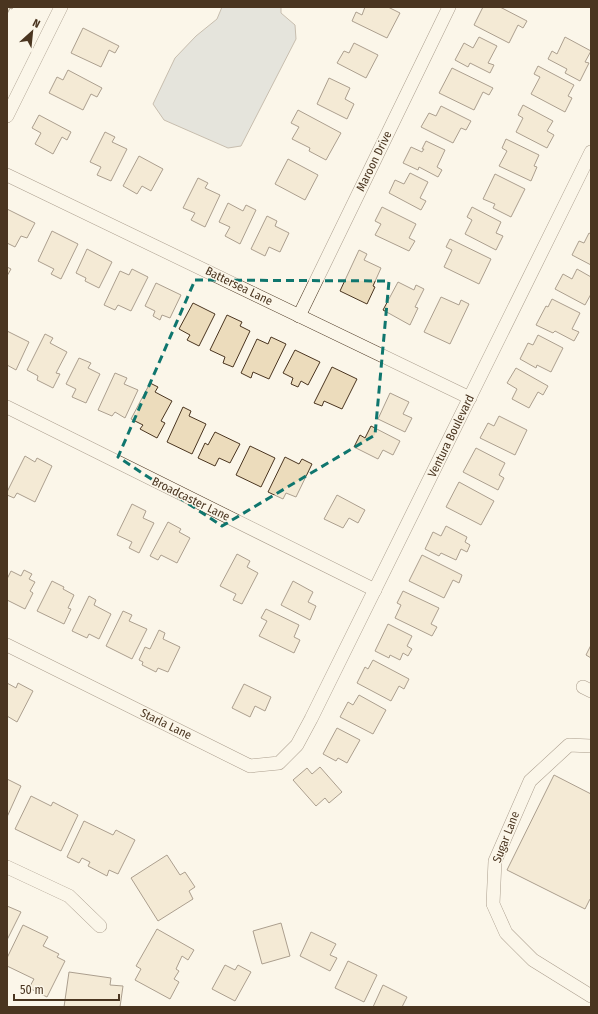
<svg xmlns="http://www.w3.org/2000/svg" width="598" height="1014" font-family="'Fira Sans Condensed',sans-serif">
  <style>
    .water { fill: #c9cecd; stroke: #887966 }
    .building { fill: #ecdcbc; stroke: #4a3520 }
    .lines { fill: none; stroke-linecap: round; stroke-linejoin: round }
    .street-casing { stroke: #4a3520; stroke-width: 14 }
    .street { stroke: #fbf6e9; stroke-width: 13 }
    .marked { fill: none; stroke: #0f766e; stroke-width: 3; stroke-dasharray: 8 5; stroke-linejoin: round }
    .labels { text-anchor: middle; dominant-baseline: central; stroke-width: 3; stroke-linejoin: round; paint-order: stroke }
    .street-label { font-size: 12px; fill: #4a3520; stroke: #fbf6e9 }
  </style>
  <rect width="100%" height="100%" fill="#fbf6e9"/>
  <!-- water -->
  <polygon class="water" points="222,7 281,7 281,13 295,25 296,39 241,146 228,148 164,120 153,104 175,58 196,36 217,19"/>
  <!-- building -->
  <g class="building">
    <polygon points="7,7 13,7 12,9 10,8 7,14"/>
    <polygon points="365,7 388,7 400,13 387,38 352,21 356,12 362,15"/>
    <polygon points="483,7 500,7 527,21 523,28 518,25 509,43 474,25"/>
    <polygon points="83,28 119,46 115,53 109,50 101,67 71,53"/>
    <polygon points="479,37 497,46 488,63 494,65 490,73 470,63 468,67 455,60 464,43 473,48"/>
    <polygon points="565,37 591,51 585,62 589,63 580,81 565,73 567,69 548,59 552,51 557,54"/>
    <polygon points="354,43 378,55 366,78 337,63 344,51 349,53"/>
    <polygon points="538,66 574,85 568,96 572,98 565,112 531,94 540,77 534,74"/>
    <polygon points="452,68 493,88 489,95 483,92 474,110 439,93"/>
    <polygon points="68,70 102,88 97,97 91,94 83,110 49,93 57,77 63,80"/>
    <polygon points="329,78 350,88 345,99 354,104 347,119 317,104"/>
    <polygon points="523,105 553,121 547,131 554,135 547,148 516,132 523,118 518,115"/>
    <polygon points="441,106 471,121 466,130 461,128 453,143 421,127 429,113 436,116"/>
    <polygon points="298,110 341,133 326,160 309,151 310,148 292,139 299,127 291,123"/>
    <polygon points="39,115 71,132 67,140 62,137 53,154 35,144 41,133 32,128"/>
    <polygon points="105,132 115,137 112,142 127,149 111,181 97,175 101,167 90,162"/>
    <polygon points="506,139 539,155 534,166 537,167 531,181 499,166 507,151 502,148"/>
    <polygon points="426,141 445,150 437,167 442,170 438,177 419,167 418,170 403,163 411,147 422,152 424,149 422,149"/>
    <polygon points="139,156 163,169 151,191 142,186 137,194 123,186"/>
    <polygon points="288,159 318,175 305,200 275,184"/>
    <polygon points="410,173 428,182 420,198 426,201 421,210 389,193 395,180 404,184"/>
    <polygon points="495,174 525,189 511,217 493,208 495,204 483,199"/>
    <polygon points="198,178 208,183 205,188 220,195 205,227 191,220 195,213 183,208"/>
    <polygon points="228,203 243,211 246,205 256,210 240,244 225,236 230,227 219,222"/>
    <polygon points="382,207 416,224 409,238 415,241 409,251 375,235 381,224 375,221"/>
    <polygon points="472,207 501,222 496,233 503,236 496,250 465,234 472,220 467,217"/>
    <polygon points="7,209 35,223 27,238 21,236 15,247 7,243"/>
    <polygon points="267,216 277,221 275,226 289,233 280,252 269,247 265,256 251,249"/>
    <polygon points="52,231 78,244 61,279 51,274 54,269 38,261"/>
    <polygon points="589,233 591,234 591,265 572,255 579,241 584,243"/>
    <polygon points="450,239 491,259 479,284 444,267 452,250 446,247"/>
    <polygon points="87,249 112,262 99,288 85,281 86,278 76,273"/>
    <polygon points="359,250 367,254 364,260 381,268 373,286 375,287 367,304 340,291"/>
    <polygon points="7,267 11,269 7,276"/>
    <polygon points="132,269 148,277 131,311 118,305 115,310 104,305 120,271 129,275"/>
    <polygon points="577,269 591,277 591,294 585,305 555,289 563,274 572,279"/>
    <polygon points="398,282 414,290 416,285 424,289 415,307 418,308 410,325 383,310"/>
    <polygon points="156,283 181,295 170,318 162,315 160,320 153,316 155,311 145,306"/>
    <polygon points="441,297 459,305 461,300 469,304 450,344 424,332"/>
    <polygon points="552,299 580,313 572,329 579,332 574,341 555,331 553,333 536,325 546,306 548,307"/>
    <polygon points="193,303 215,314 199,346 187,340 190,335 179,329"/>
    <polygon points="227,315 242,322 240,326 250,331 233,367 223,363 225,357 210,350"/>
    <polygon points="7,331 29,342 16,370 7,365"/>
    <polygon points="45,334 53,338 50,343 67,352 56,373 60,374 53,388 37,380 38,376 27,370"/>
    <polygon points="538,335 563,348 551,372 537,365 536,368 520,359 528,343 533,345"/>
    <polygon points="271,337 286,344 269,379 253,372 251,378 241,373 257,339 268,344"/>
    <polygon points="295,350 320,362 308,385 301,381 298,387 291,384 293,378 283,373"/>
    <polygon points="79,358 91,363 88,368 100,374 86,403 72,397 76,389 66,384"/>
    <polygon points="332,367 357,379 342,409 324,401 322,406 314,403"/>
    <polygon points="516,368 548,386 543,395 538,392 529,408 512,399 517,389 507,383"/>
    <polygon points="115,373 127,378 124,384 138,390 125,418 115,412 112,416 98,410"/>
    <polygon points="150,383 158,387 155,392 172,401 161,421 165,423 157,438 140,429 143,425 131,419"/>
    <polygon points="390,393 409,402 403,414 412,418 405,432 378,419"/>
    <polygon points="183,407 191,411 189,416 206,424 192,454 167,442"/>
    <polygon points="499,416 527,430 515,455 480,438 488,423 494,426"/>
    <polygon points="371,426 400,441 393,455 383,450 378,459 354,447 360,435 365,438"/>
    <polygon points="215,432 240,444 230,463 219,458 215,466 198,458 205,443 208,445"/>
    <polygon points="250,446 275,458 261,487 236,475"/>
    <polygon points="476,448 505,463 499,475 504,478 498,490 463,472"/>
    <polygon points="25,456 35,462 37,458 52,466 35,502 17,493 14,498 7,495 7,492"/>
    <polygon points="285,457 299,464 302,459 312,464 296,497 286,493 283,499 268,492"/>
    <polygon points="459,482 494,501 481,525 446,507"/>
    <polygon points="337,495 365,510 358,523 349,518 343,528 324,519"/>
    <polygon points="132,504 146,511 143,518 154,523 139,553 129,548 132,542 117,535"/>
    <polygon points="168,522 181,529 179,532 190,538 177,563 161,555 158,560 150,556"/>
    <polygon points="446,526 467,537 465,542 470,545 467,552 461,549 456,560 441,553 439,556 425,549 433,532 441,536"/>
    <polygon points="237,554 250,561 247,567 258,573 242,604 233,600 236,594 220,586"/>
    <polygon points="422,555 462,575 459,583 453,580 444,598 409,581"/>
    <polygon points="24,570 32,574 29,579 35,582 30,591 33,593 25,609 7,600 7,579 11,571 21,576"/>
    <polygon points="52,581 64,587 63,589 74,595 68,608 71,609 64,624 37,611"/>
    <polygon points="293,581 313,592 308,602 316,606 310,620 281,605"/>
    <polygon points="403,591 439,608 431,624 437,627 432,636 395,618 401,605 397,603"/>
    <polygon points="89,596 96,600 94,605 111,614 99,639 89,634 87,638 72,631"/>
    <polygon points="266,609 299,625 294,637 300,640 294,653 259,636 267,621 261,618"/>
    <polygon points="123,611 132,615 129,621 147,629 132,659 106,646"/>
    <polygon points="388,624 412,636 407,646 412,649 408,656 403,653 400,660 390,655 389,658 375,651"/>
    <polygon points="159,630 165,633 163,639 180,647 168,672 158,668 156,672 142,665 143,662 139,660 145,647 150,649"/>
    <polygon points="591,645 591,658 586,655"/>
    <polygon points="373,660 409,679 404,689 399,686 391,701 357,683 365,667 368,669"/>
    <polygon points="7,683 16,688 18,683 33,691 17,722 7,716"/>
    <polygon points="244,684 271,697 265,711 255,706 250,717 232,708"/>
    <polygon points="359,695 386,710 373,734 340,717 348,702 353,705"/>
    <polygon points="337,728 360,740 347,763 338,758 336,761 323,754"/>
    <polygon points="320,767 342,792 329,803 325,798 316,806 293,780 307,768 312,774"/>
    <polygon points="554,775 591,794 591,899 590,899 585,909 507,870"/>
    <polygon points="7,779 21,786 7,817"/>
    <polygon points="31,796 51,806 53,802 78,815 61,851 15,829"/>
    <polygon points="84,821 113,835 116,830 135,840 118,874 109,870 107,876 88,866 90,862 82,858 79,863 67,857"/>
    <polygon points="167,855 180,875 185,872 195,887 189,891 193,899 158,921 131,878"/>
    <polygon points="7,906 21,912 7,940"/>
    <polygon points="281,923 290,956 262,964 253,931"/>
    <polygon points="23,925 48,937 43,946 59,954 57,957 65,961 47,997 29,988 34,979 7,966 7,958"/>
    <polygon points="157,929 194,950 188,960 182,956 176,969 179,971 174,979 179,982 170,999 135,980 141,969 136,966"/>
    <polygon points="311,932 336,944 330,955 337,958 330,971 300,956"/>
    <polygon points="348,961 377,975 364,1002 335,988"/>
    <polygon points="225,965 235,970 238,965 251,972 235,1001 212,989"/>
    <polygon points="69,972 111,978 110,985 123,986 120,1007 64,1007"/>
    <polygon points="383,985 407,997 402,1007 373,1007"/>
  </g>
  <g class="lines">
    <!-- street casing -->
    <g class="street-casing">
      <g id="street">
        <polyline points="7,116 61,7"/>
        <polyline points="7,175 470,398"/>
        <polyline points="299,316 449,7"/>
        <polyline points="7,407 375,590"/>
        <polyline points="7,645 250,766 279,763 297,745 311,719 591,152"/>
        <polyline points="583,687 591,691"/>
        <polyline points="591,746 569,745 530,781 495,861 493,904 506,933 533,960 591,996"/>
        <polyline points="7,867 69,896 100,926"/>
      </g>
    </g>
    <!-- street -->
    <use href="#street" class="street"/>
  </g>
  <!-- marked area -->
  <path d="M0 0H598V1014H0ZM 195,280 L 389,281 L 375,435 L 222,526 L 118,457 Z" fill="#fbf6e9" fill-opacity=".55" fill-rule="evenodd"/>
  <path class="marked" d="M 195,280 L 389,281 L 375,435 L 222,526 L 118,457 Z"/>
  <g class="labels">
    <!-- street labels -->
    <g class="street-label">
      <text transform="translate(374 161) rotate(-64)">Maroon Drive</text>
      <text transform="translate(239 286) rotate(26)">Battersea Lane</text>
      <text transform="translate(451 436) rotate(-64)">Ventura Boulevard</text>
      <text transform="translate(191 499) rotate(26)">Broadcaster Lane</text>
      <text transform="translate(166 724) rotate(26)">Starla Lane</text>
      <text transform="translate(506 837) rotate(-69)">Sugar Lane</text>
    </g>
  </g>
  <!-- border -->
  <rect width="598" height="1014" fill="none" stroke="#4a3520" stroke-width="16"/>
  <!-- north arrow -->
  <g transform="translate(32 32) rotate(27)" stroke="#fbf6e9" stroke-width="3" paint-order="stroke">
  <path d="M0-3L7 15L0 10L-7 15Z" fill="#4a3520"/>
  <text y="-6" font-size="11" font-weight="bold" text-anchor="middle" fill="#4a3520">N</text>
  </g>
  <!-- scale -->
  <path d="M14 994v6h105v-6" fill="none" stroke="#4a3520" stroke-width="2"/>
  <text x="20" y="994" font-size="12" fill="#4a3520" stroke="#fbf6e9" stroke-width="3" paint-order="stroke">50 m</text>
</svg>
